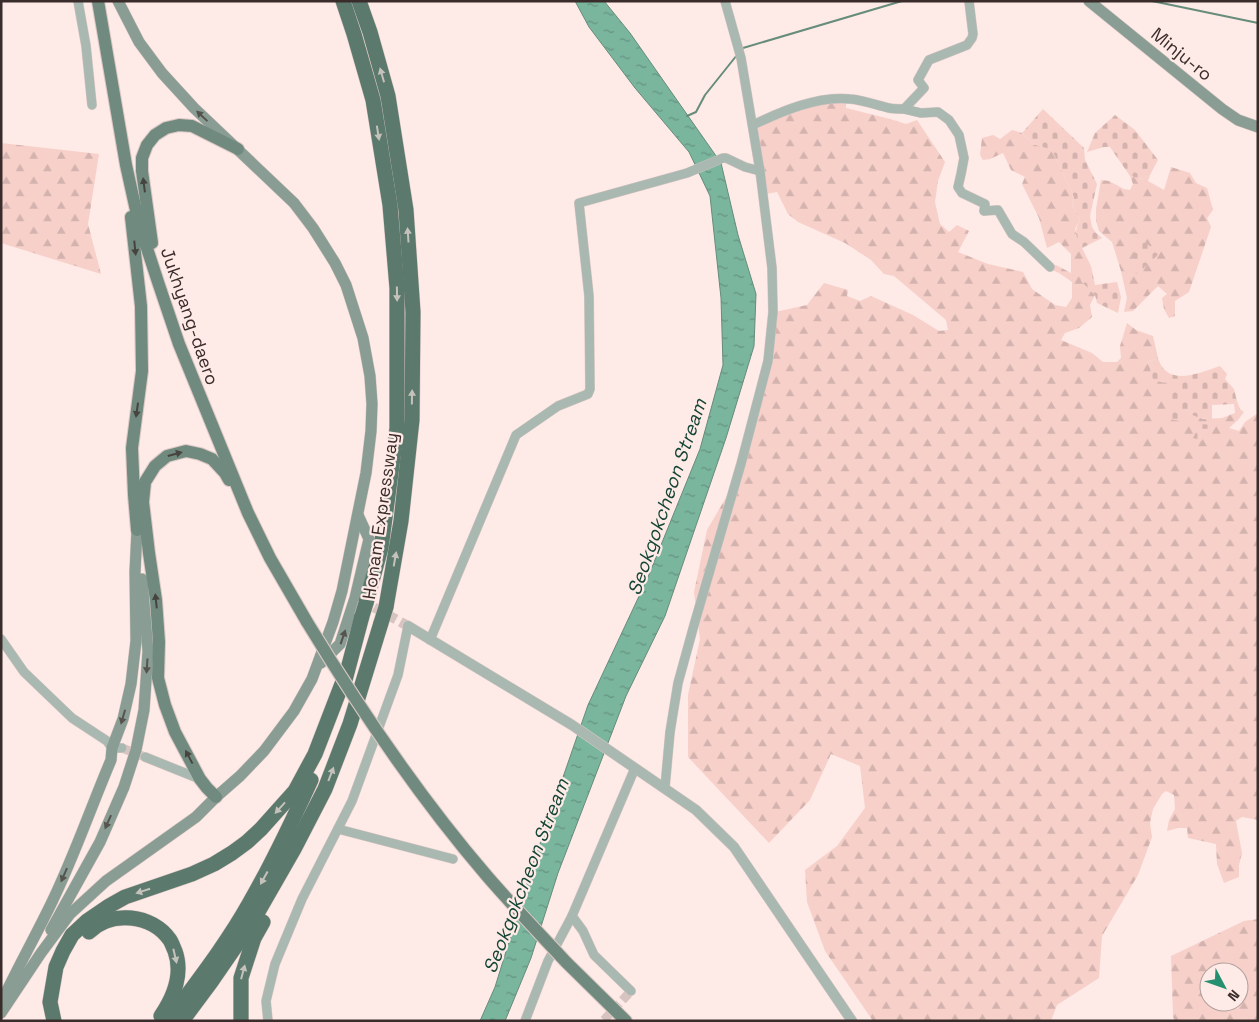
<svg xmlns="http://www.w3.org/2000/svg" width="1259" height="1022" font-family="'Space Grotesk',sans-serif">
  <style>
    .forest { fill: url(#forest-firs); fill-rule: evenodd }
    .cemetery { fill: url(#cemetery-stones) }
    .water { fill: url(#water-ripples); stroke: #668c7b }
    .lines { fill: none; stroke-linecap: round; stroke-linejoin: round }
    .stream { stroke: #668c7b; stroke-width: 2 }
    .minor-tunnel { stroke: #d7c4c0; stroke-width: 9; stroke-dasharray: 9 4.5; stroke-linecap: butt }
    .tertiary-tunnel { stroke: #d7c4c0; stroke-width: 10; stroke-dasharray: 10 5; stroke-linecap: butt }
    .minor-casing { stroke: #dbc8c4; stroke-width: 10 }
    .tertiary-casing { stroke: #dbc8c4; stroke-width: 11 }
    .secondary-casing { stroke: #dbc8c4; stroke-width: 12 }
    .primary-casing { stroke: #dbc8c4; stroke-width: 14 }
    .motorway-casing { stroke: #dbc8c4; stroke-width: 16 }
    .minor { stroke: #aab8b2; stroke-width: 9 }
    .tertiary { stroke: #aab8b2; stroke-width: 10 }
    .secondary { stroke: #899d94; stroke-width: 11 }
    .primary { stroke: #718a7f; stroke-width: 12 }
    .motorway { stroke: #5c796d; stroke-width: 15 }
    .primary-bridge-casing { stroke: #dbc8c4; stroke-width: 14; stroke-linecap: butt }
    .motorway-bridge-casing { stroke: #dbc8c4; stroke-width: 16; stroke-linecap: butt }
    .primary-bridge { stroke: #718a7f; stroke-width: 12 }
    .motorway-bridge { stroke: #5c796d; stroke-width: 15 }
    .oneway { fill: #c5c2bc }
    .oneway2 { fill: #55544f }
    .oneway3 { fill: #47443f }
    .labels { text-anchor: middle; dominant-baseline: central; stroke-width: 4.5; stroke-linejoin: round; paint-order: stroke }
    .street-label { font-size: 18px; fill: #392c2a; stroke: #feeae6 }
    .water-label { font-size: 19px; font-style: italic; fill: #134535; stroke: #feeae6 }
  </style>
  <defs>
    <pattern id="forest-firs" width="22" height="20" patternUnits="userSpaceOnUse" patternTransform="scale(1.25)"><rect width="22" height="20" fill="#f7d0ca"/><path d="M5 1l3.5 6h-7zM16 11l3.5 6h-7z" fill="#d4b3ae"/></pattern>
    <pattern id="cemetery-stones" width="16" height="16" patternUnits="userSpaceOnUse" patternTransform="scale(1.25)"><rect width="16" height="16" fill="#f7d0ca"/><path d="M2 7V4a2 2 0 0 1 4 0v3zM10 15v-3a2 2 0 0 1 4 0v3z" fill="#d4b3ae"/></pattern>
    <pattern id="water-ripples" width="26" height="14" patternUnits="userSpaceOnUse" patternTransform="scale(1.25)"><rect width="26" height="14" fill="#7ab59e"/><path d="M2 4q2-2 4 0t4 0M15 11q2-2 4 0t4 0" fill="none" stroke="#659381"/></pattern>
  </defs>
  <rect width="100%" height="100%" fill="#feeae6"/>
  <!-- forest -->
  <g class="forest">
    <polygon points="846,101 846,108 890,119 906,124 917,120 945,162 938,181 935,202 940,224 949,232 957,225 969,231 958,252 988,264 1023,272 1032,289 1055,305 1066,307 1072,298 1072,282 1059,273 1050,269 1053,265 1056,265 1071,273 1071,254 1059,242 1047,248 1039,218 1022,184 1025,177 1011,170 1003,153 990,159 983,160 980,155 982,138 993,135 1000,139 1012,130 1022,133 1033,144 1052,150 1074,197 1072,206 1080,219 1075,229 1077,238 1091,266 1082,281 1095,295 1090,305 1092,317 1079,328 1065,333 1061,340 1092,353 1103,362 1117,362 1121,358 1120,346 1127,323 1136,330 1153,336 1158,358 1148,362 1168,384 1189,413 1203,419 1222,418 1235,413 1234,404 1237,401 1240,409 1244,412 1238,420 1229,428 1239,431 1245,422 1258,413 1258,820 1242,817 1236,821 1242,853 1239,865 1239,877 1224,883 1217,864 1216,844 1188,838 1187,828 1178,828 1167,831 1169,820 1175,809 1174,795 1166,791 1162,794 1153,809 1150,823 1152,837 1138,875 1102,936 1099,978 1057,1005 1051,1021 873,1021 825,951 807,902 805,870 837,846 865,808 860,766 831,754 810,800 769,843 688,757 688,695 700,639 694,592 707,530 745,465 775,312 807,305 824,283 848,290 847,296 860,301 871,296 913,315 939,331 948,330 946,320 894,276 884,274 871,260 845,243 798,222 788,214 777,192 766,194 755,126 819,104"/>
    <polygon points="1,143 99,154 88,224 101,274 1,243"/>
    <polygon points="1171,167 1190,173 1196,183 1207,188 1213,210 1207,218 1211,227 1189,292 1175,301 1175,316 1169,318 1164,309 1162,298 1167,294 1158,286 1133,311 1124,312 1127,298 1121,271 1112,242 1099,231 1096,221 1096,209 1101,180 1109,181 1124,189 1130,190 1133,184 1130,176 1143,179 1150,175 1148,181 1164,190"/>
    <path d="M 1258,919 L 1258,1021 L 1175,1021 L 1173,1017 L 1171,956 L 1244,921 ZM 1209,972 L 1239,972 L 1239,1002 L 1209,1002 Z"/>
  </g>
  <!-- cemetery -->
  <g class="cemetery">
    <path d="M 1043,109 L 1084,148 L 1085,160 L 1097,184 L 1090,216 L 1092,227 L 1096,233 L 1102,238 L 1082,248 C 1075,236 1074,232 1080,219 L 1072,206 L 1074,197 L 1052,150 L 1033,144 L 1022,133 Z"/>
    <polygon points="1115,115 1135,130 1158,160 1150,175 1143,179 1130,176 1110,147 1104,147 1087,152 1095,133"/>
    <polygon points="1141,240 1160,253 1137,274 1129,265"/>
    <polygon points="1091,266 1095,285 1117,282 1121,297 1118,313 1097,303 1095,295 1081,281"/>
    <path d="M 1158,358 C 1167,388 1199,373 1220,366 L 1227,374 L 1225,379 L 1234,389 L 1237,401 L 1234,404 L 1212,405 L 1212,419 C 1203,419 1197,418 1189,413 L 1187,422 L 1168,419 L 1168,384 L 1153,380 L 1148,362 Z"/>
    <polygon points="1200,424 1213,425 1207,435 1201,441 1193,438"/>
  </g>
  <!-- water -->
  <polygon class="water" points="575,1 604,1 630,33 721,163 738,235 756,294 754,346 726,438 665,616 626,696 558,873 531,958 505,1021 480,1021 495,987 534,861 588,705 648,577 700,449 723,365 721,298 710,196 689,152 635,88 589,27"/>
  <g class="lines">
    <!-- stream -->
    <g class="stream">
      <polyline points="1152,1 1258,23"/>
      <polyline points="742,50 743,48 902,1"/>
      <polyline points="687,116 696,112 705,95 737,55"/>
    </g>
    <!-- minor-tunnel -->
    <g class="minor-tunnel">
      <polyline points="122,748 145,757"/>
      <polyline points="604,1020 631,991"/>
    </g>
    <!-- tertiary-tunnel -->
    <polyline class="tertiary-tunnel" points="361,600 408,626"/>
    <!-- minor casing -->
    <g class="minor-casing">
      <g id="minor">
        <polyline points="78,1 86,46 92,105"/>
        <polyline points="904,109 921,113 938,112 949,120 959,135 964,158 961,174 958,187 962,193 985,204 984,211 998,210 1012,234 1024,242 1050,267"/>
        <path d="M 753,125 C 780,112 819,95 850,99 C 863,100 876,105 889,108 C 894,109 899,109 904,109 L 924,88 L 918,80 L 929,60 L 967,45 L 972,38 L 973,34 L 969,1"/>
        <polyline points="1,639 24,672 72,718 107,741 112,748 122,748"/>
        <polyline points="430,640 516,435 558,406 588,394 590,389 589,296 579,203 687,173 723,158 726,158 745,167 760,171"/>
        <polyline points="145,757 200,779"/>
        <polyline points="665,787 670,732 678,683 694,625 741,464 768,361 773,312 772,268 760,171 741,58 725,1"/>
        <polyline points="338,829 453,859"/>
        <polyline points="572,916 583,931 594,955 631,991"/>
        <polyline points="268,1021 266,1001 275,964 302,899 352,801 398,675 408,626"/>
        <polyline points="525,1021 548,961 572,916 635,768"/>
      </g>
    </g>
    <!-- tertiary casing -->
    <g class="tertiary-casing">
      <polyline id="tertiary" points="408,626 572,725 696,810 734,847 852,1021"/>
    </g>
    <!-- secondary casing -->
    <g class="secondary-casing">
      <g id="secondary">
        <polyline points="1089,1 1222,109 1238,120 1258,127"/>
        <polyline points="321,663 340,644 355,598 369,539 358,515"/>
        <polyline points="51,930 100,842 124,787 136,750 144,710 148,651 142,579"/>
        <path d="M 1,1003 C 17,969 35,937 51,904 C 74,857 91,807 111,760 L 112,748 L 123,719 L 131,684 L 136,641 L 135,572 L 137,530"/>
        <polyline points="1,1013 41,953 70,914 106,881 196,817 216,797 240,776 264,751 294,711 312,679 333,622 342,591 366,473 371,431 372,404 370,376 363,338 346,285 335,263 313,228 294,203 194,108 162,73 139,42 118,1"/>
      </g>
    </g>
    <!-- primary casing -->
    <g class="primary-casing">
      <g id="primary">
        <polyline points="98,1 126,165 139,224 159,285 179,344 248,513 270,558 307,622"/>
        <polyline points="131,217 141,306 142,371 132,448 134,495 137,530"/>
        <polyline points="152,243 142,171 142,158 147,145 155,135 166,128 179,125 192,126 238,149"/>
        <polyline points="216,797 207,788 200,779 175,732 165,705 158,678 159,642 156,600 149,553 143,502 145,482 155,466 167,456 186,451 200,454 212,459 225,473 229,480"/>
        <polyline points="566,962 626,1021"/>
      </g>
    </g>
    <!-- motorway casing -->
    <g class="motorway-casing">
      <g id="motorway">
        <polyline points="343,1 354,34 373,100 390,205 397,288 397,428 381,548 366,603"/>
        <polyline points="359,1 370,32 388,96 406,210 413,312 412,420 401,521 386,607"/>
        <polyline points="345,680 362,616"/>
        <path d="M 89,932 C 111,910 152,914 170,940 C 172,943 173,947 175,951 C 183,973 174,997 161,1016"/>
        <polyline points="54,1021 50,1002 56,967 63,951 72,935 87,921 109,906 125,897 192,874 214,864 232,853 247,842 261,829 295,791 315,754 347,671"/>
        <path d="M 168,1021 C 196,983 226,945 249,904 C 272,864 292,822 311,780"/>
        <polyline points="182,1021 211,982 251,924 294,849 325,789 350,724 381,623"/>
        <polyline points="241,1021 241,978 254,938 263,922"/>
      </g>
    </g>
    <!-- minor -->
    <use href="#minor" class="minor"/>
    <!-- tertiary -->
    <use href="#tertiary" class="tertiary"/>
    <!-- secondary -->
    <use href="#secondary" class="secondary"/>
    <!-- primary -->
    <use href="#primary" class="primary"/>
    <!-- motorway -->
    <use href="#motorway" class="motorway"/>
    <!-- primary-bridge casing -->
    <g class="primary-bridge-casing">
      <path id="primary-bridge" d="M 307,622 C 361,711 419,797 487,876 C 512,905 540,934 566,962"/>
    </g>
    <!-- motorway-bridge casing -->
    <g class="motorway-bridge-casing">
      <g id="motorway-bridge">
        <polyline points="362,616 366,603"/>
        <polyline points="381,623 386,607"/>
      </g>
    </g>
    <!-- primary-bridge -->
    <use href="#primary-bridge" class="primary-bridge"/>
    <!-- motorway-bridge -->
    <use href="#motorway-bridge" class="motorway-bridge"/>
  </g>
  <!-- one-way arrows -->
  <defs><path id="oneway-solid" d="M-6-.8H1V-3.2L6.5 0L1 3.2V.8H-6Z" transform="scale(1.25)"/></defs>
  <g class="oneway">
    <use href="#oneway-solid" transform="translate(382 75) rotate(-106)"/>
    <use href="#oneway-solid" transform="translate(378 133) rotate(81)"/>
    <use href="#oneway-solid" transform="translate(408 235) rotate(-94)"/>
    <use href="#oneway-solid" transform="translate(397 294) rotate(89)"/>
    <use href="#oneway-solid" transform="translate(412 397) rotate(-89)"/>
    <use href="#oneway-solid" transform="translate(395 559) rotate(-80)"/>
    <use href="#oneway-solid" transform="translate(331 774) rotate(-69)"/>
    <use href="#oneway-solid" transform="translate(280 808) rotate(132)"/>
    <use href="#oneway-solid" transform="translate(264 878) rotate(119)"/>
    <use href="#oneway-solid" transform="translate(143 891) rotate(162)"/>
    <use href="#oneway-solid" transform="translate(175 956) rotate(77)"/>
    <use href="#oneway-solid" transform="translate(243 972) rotate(-75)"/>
  </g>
  <g class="oneway2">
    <use href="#oneway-solid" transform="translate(202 116) rotate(-137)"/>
    <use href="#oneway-solid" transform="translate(343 637) rotate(-71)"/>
    <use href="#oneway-solid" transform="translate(147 666) rotate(94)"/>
    <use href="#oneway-solid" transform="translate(123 717) rotate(106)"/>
    <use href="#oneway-solid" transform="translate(108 822) rotate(114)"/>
    <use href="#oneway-solid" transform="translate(64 875) rotate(114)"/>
  </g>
  <g class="oneway3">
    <use href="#oneway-solid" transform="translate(144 185) rotate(-97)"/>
    <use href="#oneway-solid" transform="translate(135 248) rotate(84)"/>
    <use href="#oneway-solid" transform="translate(137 410) rotate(98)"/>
    <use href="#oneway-solid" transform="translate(175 454) rotate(-15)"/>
    <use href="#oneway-solid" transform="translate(156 601) rotate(-96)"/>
    <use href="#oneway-solid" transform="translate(189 757) rotate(-118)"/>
  </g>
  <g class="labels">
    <!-- street labels -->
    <g class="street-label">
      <text transform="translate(1182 54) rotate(39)">Minju-ro</text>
      <text transform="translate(190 316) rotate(71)">Jukhyang-daero</text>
      <text transform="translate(380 516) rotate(-82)">Honam Expressway</text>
    </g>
    <!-- water labels -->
    <g class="water-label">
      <text transform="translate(667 497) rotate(-71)">Seokgokcheon Stream</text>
      <text transform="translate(526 876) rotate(-69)">Seokgokcheon Stream</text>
    </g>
  </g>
  <!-- border -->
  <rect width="1259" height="1022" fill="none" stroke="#392c2a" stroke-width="5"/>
  <!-- north arrow -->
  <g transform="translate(1224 987) rotate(131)"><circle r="24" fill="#feeae6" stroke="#af9e9b"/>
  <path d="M0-4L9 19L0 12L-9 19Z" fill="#249070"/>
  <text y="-8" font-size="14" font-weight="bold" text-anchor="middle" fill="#392c2a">N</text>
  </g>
</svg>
